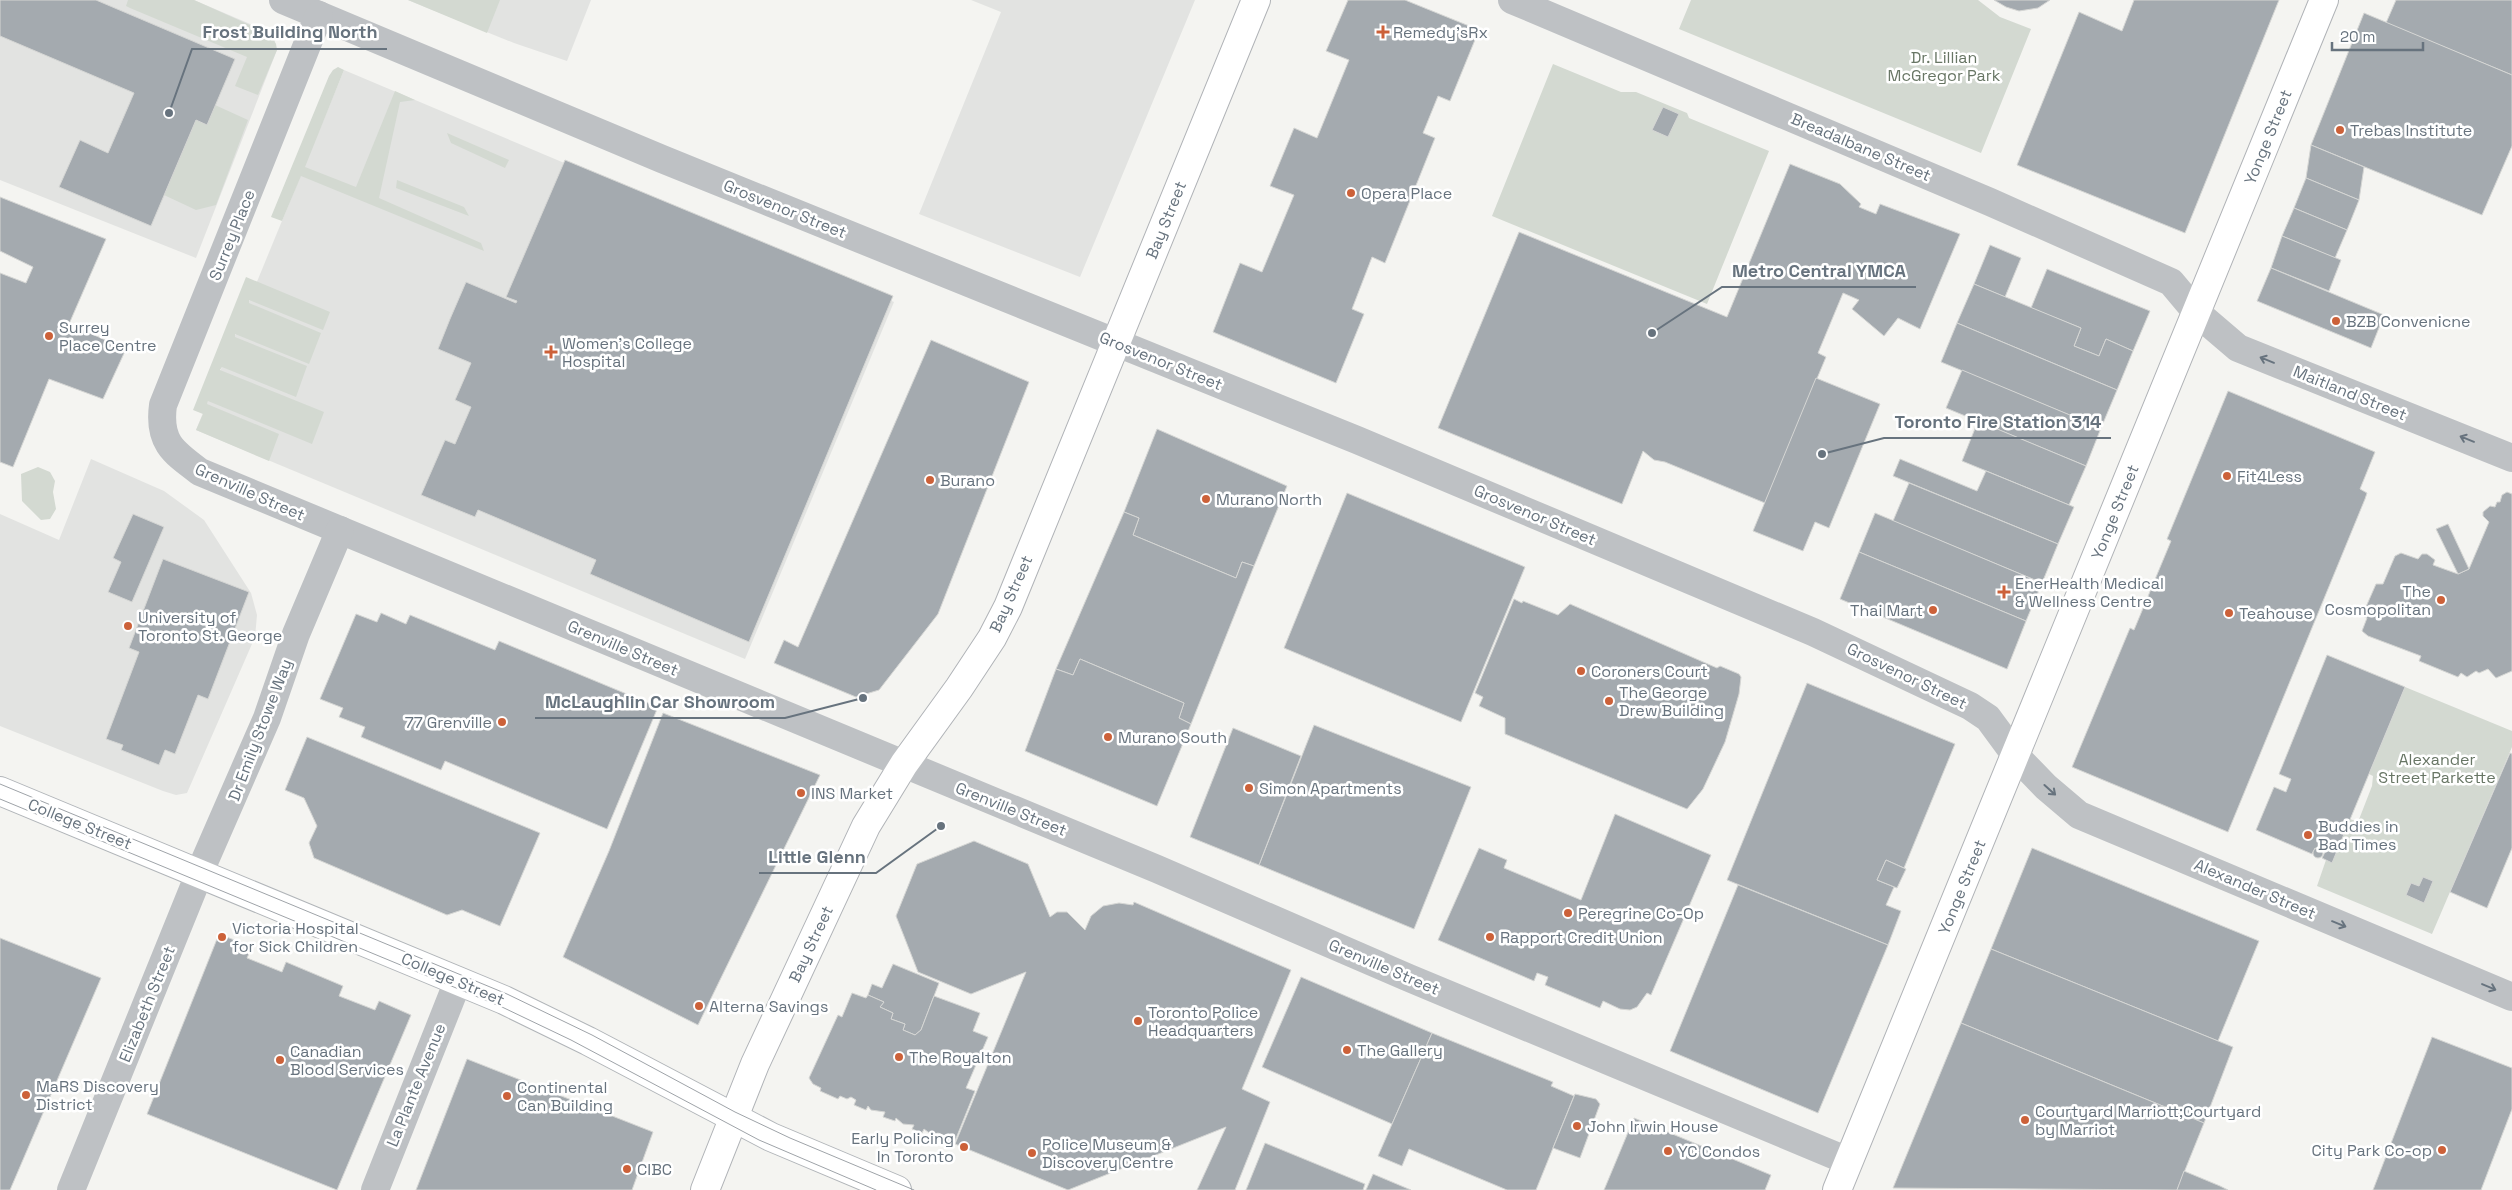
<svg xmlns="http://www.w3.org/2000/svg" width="2512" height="1190" font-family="'Space Grotesk',sans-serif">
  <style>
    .built { fill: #e2e3e1 }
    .green { fill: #d3d9d1 }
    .building { fill: #a4aaaf; stroke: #d5d6d4 }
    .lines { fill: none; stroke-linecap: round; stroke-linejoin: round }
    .secondary-casing { stroke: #b1b5b9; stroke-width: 30 }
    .primary-casing { stroke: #b0b3b7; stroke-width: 30 }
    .minor { stroke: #bec1c4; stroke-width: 28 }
    .secondary { stroke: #fff; stroke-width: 28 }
    .primary { stroke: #fff; stroke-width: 28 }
    .tram { stroke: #9ea3a8; stroke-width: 1 }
    .oneway { stroke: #67737e }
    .poi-dot { fill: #cc6139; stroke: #fff; stroke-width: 2 }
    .labels { text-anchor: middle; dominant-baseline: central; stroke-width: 5; stroke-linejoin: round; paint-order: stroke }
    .poi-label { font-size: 16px; fill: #67737e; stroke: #fff; text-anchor: start }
    .park-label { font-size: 16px; fill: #687665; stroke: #fff }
    .street-label { font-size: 16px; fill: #67737e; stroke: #fff }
    .leader { fill: none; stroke: #67737e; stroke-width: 2 }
    .callout-dot { fill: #67737e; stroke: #fff; stroke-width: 2 }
    .callout-label { font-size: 18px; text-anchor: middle; font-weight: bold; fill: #67737e; stroke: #fff; stroke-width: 5; stroke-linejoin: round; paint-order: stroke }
  </style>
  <rect width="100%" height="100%" fill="#f4f4f1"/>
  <!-- built -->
  <g class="built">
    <polygon points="0,0 194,0 264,30 274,38 277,50 196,258 0,180"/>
    <polygon points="408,0 591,0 567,61 514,43"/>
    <polygon points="971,0 1195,0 1080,277 919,214 1001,12"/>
    <polygon points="344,70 894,302 745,659 196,430"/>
    <polygon points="91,459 164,491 204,520 251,593 257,615 255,637 187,793 176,795 163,791 0,726 0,514 59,540"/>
  </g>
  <!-- green -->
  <g class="green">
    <polygon points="128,0 194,0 270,34 276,44 277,50 258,95 235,86 247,57 130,8 126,6"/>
    <polygon points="408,0 500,0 487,33"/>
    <polygon points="1691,0 1978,0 2000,17 2031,29 1981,153 1679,29"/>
    <polygon points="1553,64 1621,92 1636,92 1687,113 1689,118 1769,151 1707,304 1492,216"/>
    <polygon points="338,67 344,70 305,167 356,187 395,91 415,100 400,102 379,198 481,243 484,251 301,176 282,221 271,217 329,76 333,70"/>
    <polygon points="215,105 248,120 216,205 196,210 164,195 196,120 207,124"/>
    <polygon points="447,133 509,160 505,168 451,143"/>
    <polygon points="397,180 464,207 469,216 396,188"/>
    <polygon points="246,277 330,312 323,330 249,300 249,303 321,333 309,364 235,334 235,337 307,366 296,397 222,367 220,370 324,412 312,444 208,401 207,404 279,434 269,461 196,430 203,414 193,410"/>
    <polygon points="38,467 50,472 55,481 53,492 56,509 50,519 41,520 22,501 21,474"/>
    <polygon points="2405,687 2512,731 2512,747 2432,934 2317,886 2326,860 2332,862 2350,819 2358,822 2372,786 2373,776 2369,774"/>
  </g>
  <!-- building -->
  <g class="building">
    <polygon points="0,0 96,0 235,59 207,125 196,120 151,226 59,187 80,140 108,153 134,93 0,36"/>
    <polygon points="1348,0 1405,0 1479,30 1450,101 1438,96 1423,133 1435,138 1385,263 1372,257 1352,309 1364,314 1336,383 1213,332 1240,263 1262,272 1294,195 1270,186 1294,128 1317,138 1349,60 1326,51"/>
    <polygon points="1994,0 2050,0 2038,8 2019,11 2006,7"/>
    <polygon points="2134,0 2279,0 2185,233 2017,165 2079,12 2122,31"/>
    <polygon points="2396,0 2512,0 2512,75 2386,23"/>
    <polygon points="2364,13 2512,75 2512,146 2482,215 2311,145"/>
    <polygon points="1663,107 1679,114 1668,137 1652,130"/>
    <polygon points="2311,145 2364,167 2359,200 2306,178"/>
    <polygon points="565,160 893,296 749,642 590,574 596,560 478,510 475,517 421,495 445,440 455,444 471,407 455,400 471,363 438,349 450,319 466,282 516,303 517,301 506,297"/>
    <polygon points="1790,164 1840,184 1861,204 1859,207 1876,214 1880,204 1960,234 1920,329 1898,318 1884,336 1852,309 1859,300 1843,293 1818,353 1826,357 1765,503 1665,462 1654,460 1643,451 1622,504 1438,428 1519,232 1727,317"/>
    <polygon points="2306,178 2359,200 2347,230 2294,208"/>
    <polygon points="0,197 106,239 69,324 126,349 103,399 49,379 13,467 0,462 0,273 26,283 33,267 0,251"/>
    <polygon points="2294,208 2347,230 2335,258 2282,236"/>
    <polygon points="2282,236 2341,260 2329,291 2271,268"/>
    <polygon points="1990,245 2021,258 2005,297 1974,284"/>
    <polygon points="2271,268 2384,315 2371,348 2257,301"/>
    <polygon points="2047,269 2150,311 2133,351 2106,339 2099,356 2074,346 2081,328 2031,308"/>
    <polygon points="1974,284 2081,328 2074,346 2099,356 2106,339 2133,351 2117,390 1957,323"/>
    <polygon points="1957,323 2117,390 2101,428 1941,362"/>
    <polygon points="931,340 1029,382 938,614 879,690 856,697 774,663 784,640 798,647"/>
    <polygon points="1962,370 2101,428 2086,466 1946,408"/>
    <polygon points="1816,378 1880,404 1829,528 1815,522 1803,551 1753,531"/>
    <polygon points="2228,391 2375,452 2360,489 2367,493 2365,499 2228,832 2072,767 2130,628 2134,630 2171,541 2167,539"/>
    <polygon points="1978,421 2086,466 2069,505 1962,461"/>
    <polygon points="1157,429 1287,486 1254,566 1242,562 1236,578 1133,535 1139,518 1124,512"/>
    <polygon points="1900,459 1977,491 1986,471 2074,507 2058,544 1893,476"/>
    <polygon points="1909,483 2058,544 2042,583 1893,521"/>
    <polygon points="2507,492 2512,494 2512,671 2496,678 2488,669 2479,673 2476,671 2467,677 2461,673 2458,677 2419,661 2421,656 2368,636 2362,631 2367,618 2362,616 2376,584 2383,584 2395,556 2401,553 2418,559 2422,554 2427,554 2435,560 2433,565 2458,574 2469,569 2489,522 2483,516 2483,512 2490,506 2495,507 2497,502 2500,502 2502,495"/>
    <polygon points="1347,493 1525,567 1461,722 1284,648"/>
    <polygon points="1124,512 1139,518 1133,535 1236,578 1242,562 1254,566 1191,724 1179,718 1184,703 1080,659 1073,675 1056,669"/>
    <polygon points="1875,513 2042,583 2026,621 1859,552"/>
    <polygon points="133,514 164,527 132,602 108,592 121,562 113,558"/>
    <polygon points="2448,524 2469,569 2458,574 2436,529"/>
    <polygon points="1859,552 2026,621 2007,669 1840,599"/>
    <polygon points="163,559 249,592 208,699 198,695 175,754 165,750 159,765 121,750 123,745 106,739 139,652 129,648"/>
    <polygon points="1514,599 1522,603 1523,601 1558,615 1570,604 1717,668 1720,666 1739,674 1741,677 1739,694 1725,742 1703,789 1687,809 1505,734 1505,718 1479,706 1483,697 1475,693"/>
    <polygon points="381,613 406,624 410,615 495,650 499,641 658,707 607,829 445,761 441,770 361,737 365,727 339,717 343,708 320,699 356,614 377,622"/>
    <polygon points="2327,655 2405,687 2332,863 2322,858 2325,852 2315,848 2312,854 2256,830 2274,787 2286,792 2291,779 2279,774"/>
    <polygon points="1080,659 1184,703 1179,718 1191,724 1157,806 1025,751 1056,669 1073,675"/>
    <polygon points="1807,683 1955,744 1904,868 1886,860 1877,880 1894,887 1886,905 1901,911 1888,945 1727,880"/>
    <polygon points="663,713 820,775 698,1025 563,957 609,851"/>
    <polygon points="1314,725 1471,787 1414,929 1259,865"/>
    <polygon points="1233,728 1301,756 1259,865 1190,837"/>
    <polygon points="307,737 540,833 500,926 462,910 447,915 314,858 309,843 317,826 304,798 285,790"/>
    <polygon points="2510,753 2512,754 2512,848 2487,908 2450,892"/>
    <polygon points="1615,814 1711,855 1651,995 1647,993 1637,1007 1630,1010 1620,1009 1603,1001 1600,1008 1545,985 1548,977 1537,973 1534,981 1438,940 1479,848 1507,860 1504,868 1581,900"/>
    <polygon points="974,841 1028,864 1050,917 1057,912 1067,912 1085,930 1091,916 1103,906 1119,903 1133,905 1134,902 1291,970 1242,1089 1270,1102 1235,1190 1197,1190 1226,1127 1068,1190 955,1144 1026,972 971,994 918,972 896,916 917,864"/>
    <polygon points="2032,848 2259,941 2218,1041 1991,949"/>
    <circle cx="2318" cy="853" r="5"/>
    <polygon points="1886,860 1906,869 1897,888 1877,880"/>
    <polygon points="2423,877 2433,881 2424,903 2406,895 2411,883 2419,886"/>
    <polygon points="1738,885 1888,945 1818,1113 1670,1051"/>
    <polygon points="219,934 252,947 247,958 282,972 286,962 343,986 339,996 375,1010 379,1001 411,1015 337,1190 147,1114"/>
    <polygon points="0,938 101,978 10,1190 0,1190"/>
    <polygon points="1991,949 2233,1047 2204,1123 1961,1023"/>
    <polygon points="893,964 939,983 921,1030 915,1035 903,1030 905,1024 891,1019 893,1013 880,1007 884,1002 868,995 872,984 882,988"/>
    <polygon points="1301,977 1432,1033 1392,1124 1262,1067"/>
    <polygon points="852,993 866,998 868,995 884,1002 880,1007 893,1013 891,1019 905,1024 903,1030 915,1035 921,1030 934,996 980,1013 973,1031 988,1037 966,1088 975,1091 953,1146 942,1141 945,1136 938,1133 932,1135 924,1129 922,1133 912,1129 914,1125 903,1124 896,1118 895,1121 883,1117 885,1112 871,1110 868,1106 866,1110 854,1105 856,1100 851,1097 847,1099 840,1096 838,1099 820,1091 821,1088 813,1084 809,1078 838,1015 842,1017"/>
    <polygon points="1961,1023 2204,1123 2177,1190 1893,1188"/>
    <polygon points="1432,1033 1553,1082 1551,1086 1574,1096 1536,1190 1507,1190 1409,1149 1402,1166 1378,1156"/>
    <polygon points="2432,1037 2512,1068 2512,1109 2481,1190 2373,1190"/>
    <polygon points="467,1059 653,1132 632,1190 416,1190"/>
    <polygon points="1575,1094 1596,1099 1600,1104 1580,1158 1553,1148"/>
    <polygon points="1634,1118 1771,1175 1765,1190 1604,1190"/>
    <polygon points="1265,1143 1365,1184 1363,1190 1246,1190"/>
    <polygon points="2184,1171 2220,1186 2228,1190 2177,1190"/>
    <polygon points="1373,1174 1411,1190 1366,1190"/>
  </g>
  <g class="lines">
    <!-- secondary casing -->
    <g class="secondary-casing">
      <polyline id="secondary" points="0,791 504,1000 588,1041 771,1137 897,1190"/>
    </g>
    <!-- primary casing -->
    <g class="primary-casing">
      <g id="primary">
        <polyline points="705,1190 755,1064 866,826 904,764 959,688 992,638 1008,607 1256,0"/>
        <polyline points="1837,1190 2324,0"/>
      </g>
    </g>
    <!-- minor -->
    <g class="minor">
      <polyline points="283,0 662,159 1357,440 1813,632 1970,706 1988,718 2016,756 2046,787 2079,815 2512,997"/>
      <polyline points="1512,0 1990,202 2171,282 2197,313 2238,348 2512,458"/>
      <path d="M 319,15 L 163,405 C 158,442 173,452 200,472 L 1157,869 L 1409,978 L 1848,1161"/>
      <polyline points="71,1190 202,867 267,718 296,634 340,530"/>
      <polyline points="375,1190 458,981"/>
    </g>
    <!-- secondary -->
    <use href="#secondary" class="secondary"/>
    <!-- primary -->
    <use href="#primary" class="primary"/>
    <!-- tram -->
    <g class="tram">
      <polyline points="0,784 507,994 592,1035 735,1112 790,1138 914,1190"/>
      <polyline points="0,799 502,1007 571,1040 759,1140 876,1190"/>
    </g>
  </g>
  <!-- one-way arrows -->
  <defs><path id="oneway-shaft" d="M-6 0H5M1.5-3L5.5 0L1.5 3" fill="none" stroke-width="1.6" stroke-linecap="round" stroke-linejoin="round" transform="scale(1.25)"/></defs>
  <g class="oneway">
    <use href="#oneway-shaft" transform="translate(2267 360) rotate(-158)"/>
    <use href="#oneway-shaft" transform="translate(2467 439) rotate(-158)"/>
    <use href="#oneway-shaft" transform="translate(2050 790) rotate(42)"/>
    <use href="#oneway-shaft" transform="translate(2339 924) rotate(22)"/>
    <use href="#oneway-shaft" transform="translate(2489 987) rotate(23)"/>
  </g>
  <!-- markers -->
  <g class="poi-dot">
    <path d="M1380.5 24.5h5v5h5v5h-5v5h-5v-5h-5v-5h5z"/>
    <circle cx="2340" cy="130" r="5"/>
    <circle cx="1351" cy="193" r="5"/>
    <circle cx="2336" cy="321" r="5"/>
    <circle cx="49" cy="336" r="5"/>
    <path d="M548.5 344.5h5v5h5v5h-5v5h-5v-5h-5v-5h5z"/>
    <circle cx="2227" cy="476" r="5"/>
    <circle cx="930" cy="480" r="5"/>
    <circle cx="1206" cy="499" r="5"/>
    <path d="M2001.5 584.5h5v5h5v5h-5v5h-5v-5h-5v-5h5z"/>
    <circle cx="2441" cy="600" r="5"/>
    <circle cx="1933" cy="610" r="5"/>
    <circle cx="2229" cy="613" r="5"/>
    <circle cx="128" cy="626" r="5"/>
    <circle cx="1581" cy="671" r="5"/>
    <circle cx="1609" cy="701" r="5"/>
    <circle cx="502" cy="722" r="5"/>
    <circle cx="1108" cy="737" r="5"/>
    <circle cx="1249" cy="788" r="5"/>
    <circle cx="801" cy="793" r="5"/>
    <circle cx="2308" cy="835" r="5"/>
    <circle cx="1568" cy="913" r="5"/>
    <circle cx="222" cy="937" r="5"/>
    <circle cx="1490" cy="937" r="5"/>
    <circle cx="699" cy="1006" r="5"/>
    <circle cx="1138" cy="1021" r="5"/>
    <circle cx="1347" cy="1050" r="5"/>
    <circle cx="899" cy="1057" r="5"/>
    <circle cx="280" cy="1060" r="5"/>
    <circle cx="26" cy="1095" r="5"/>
    <circle cx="507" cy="1096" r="5"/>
    <circle cx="2025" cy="1120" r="5"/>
    <circle cx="1577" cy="1126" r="5"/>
    <circle cx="964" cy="1147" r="5"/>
    <circle cx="2442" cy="1150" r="5"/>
    <circle cx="1668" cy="1151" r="5"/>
    <circle cx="1032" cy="1153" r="5"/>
    <circle cx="627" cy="1169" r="5"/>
  </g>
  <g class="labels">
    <!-- poi labels -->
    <g class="poi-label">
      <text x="1393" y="32">Remedy'sRx</text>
      <text x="2350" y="130">Trebas Institute</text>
      <text x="1361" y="193">Opera Place</text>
      <text x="2346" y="321">BZB Convenicne</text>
      <text x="59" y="327">Surrey<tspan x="59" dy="18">Place Centre</tspan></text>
      <text x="562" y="343">Women's College<tspan x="562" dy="18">Hospital</tspan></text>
      <text x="2237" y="476">Fit4Less</text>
      <text x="940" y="480">Burano</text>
      <text x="1216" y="499">Murano North</text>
      <text x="2015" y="583">EnerHealth Medical<tspan x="2015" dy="18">&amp; Wellness Centre</tspan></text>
      <text x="2431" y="591" text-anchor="end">The<tspan x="2431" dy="18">Cosmopolitan</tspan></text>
      <text x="1923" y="610" text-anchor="end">Thai Mart</text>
      <text x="2239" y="613">Teahouse</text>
      <text x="138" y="617">University of<tspan x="138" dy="18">Toronto St. George</tspan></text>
      <text x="1591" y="671">Coroners Court</text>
      <text x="1619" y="692">The George<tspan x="1619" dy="18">Drew Building</tspan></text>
      <text x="492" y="722" text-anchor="end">77 Grenville</text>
      <text x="1118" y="737">Murano South</text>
      <text x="1259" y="788">Simon Apartments</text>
      <text x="811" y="793">INS Market</text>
      <text x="2318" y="826">Buddies in<tspan x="2318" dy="18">Bad Times</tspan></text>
      <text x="1578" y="913">Peregrine Co-Op</text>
      <text x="232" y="928">Victoria Hospital<tspan x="232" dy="18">for Sick Children</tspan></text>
      <text x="1500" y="937">Rapport Credit Union</text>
      <text x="709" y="1006">Alterna Savings</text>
      <text x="1148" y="1012">Toronto Police<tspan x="1148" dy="18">Headquarters</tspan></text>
      <text x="1357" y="1050">The Gallery</text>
      <text x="290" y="1051">Canadian<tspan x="290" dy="18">Blood Services</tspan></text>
      <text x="909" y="1057">The Royalton</text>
      <text x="36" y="1086">MaRS Discovery<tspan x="36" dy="18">District</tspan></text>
      <text x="517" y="1087">Continental<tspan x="517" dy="18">Can Building</tspan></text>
      <text x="2035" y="1111">Courtyard Marriott;Courtyard<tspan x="2035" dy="18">by Marriot</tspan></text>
      <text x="1587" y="1126">John Irwin House</text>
      <text x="954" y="1138" text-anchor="end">Early Policing<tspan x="954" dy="18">In Toronto</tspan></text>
      <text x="1042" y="1144">Police Museum &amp;<tspan x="1042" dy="18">Discovery Centre</tspan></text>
      <text x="2432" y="1150" text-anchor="end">City Park Co-op</text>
      <text x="1678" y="1151">YC Condos</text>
      <text x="637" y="1169">CIBC</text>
    </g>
    <!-- park labels -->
    <g class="park-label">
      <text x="1944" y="57">Dr. Lillian<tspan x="1944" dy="18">McGregor Park</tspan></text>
      <text x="2437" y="759">Alexander<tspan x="2437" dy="18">Street Parkette</tspan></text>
    </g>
    <!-- street labels -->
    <g class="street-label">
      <text transform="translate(2268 137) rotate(-68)">Yonge Street</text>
      <text transform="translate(1861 147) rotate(23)">Breadalbane Street</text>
      <text transform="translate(785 209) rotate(22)">Grosvenor Street</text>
      <text transform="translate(1166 220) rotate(-68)">Bay Street</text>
      <text transform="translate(232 235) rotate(-68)">Surrey Place</text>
      <text transform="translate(1161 361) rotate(22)">Grosvenor Street</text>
      <text transform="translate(2350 393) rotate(22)">Maitland Street</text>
      <text transform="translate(250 492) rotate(24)">Grenville Street</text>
      <text transform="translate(2115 512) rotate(-68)">Yonge Street</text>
      <text transform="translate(1535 515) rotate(23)">Grosvenor Street</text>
      <text transform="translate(1011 594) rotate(-66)">Bay Street</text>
      <text transform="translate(623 648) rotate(23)">Grenville Street</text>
      <text transform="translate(1907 676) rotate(26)">Grosvenor Street</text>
      <text transform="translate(260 730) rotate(-69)">Dr Emily Stowe Way</text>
      <text transform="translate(1011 809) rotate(22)">Grenville Street</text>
      <text transform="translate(80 824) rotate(22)">College Street</text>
      <text transform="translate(1962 887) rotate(-68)">Yonge Street</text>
      <text transform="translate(2255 889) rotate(23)">Alexander Street</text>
      <text transform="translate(811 944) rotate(-65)">Bay Street</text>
      <text transform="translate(1384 967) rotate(23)">Grenville Street</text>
      <text transform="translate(453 979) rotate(23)">College Street</text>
      <text transform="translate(147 1004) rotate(-68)">Elizabeth Street</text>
      <text transform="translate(416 1085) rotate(-68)">La Plante Avenue</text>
    </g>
  </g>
  <!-- callouts -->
  <path class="leader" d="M169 113L192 49H387M1652 333L1722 287H1916M1822 454L1884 438H2111M863 698L785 718H535M941 826L876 873H759"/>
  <g class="callout-dot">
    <circle cx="169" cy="113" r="5"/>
    <circle cx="1652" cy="333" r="5"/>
    <circle cx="1822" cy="454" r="5"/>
    <circle cx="863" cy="698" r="5"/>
    <circle cx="941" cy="826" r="5"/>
  </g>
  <g class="callout-label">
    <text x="290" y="38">Frost Building North</text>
    <text x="1819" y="277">Metro Central YMCA</text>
    <text x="1998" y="428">Toronto Fire Station 314</text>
    <text x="660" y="708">McLaughlin Car Showroom</text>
    <text x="817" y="863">Little Glenn</text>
  </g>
  <!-- scale -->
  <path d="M2332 42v8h91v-8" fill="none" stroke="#67737e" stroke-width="2.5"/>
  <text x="2340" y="42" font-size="15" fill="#67737e" stroke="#ffffff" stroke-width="4" paint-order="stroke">20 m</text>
</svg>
